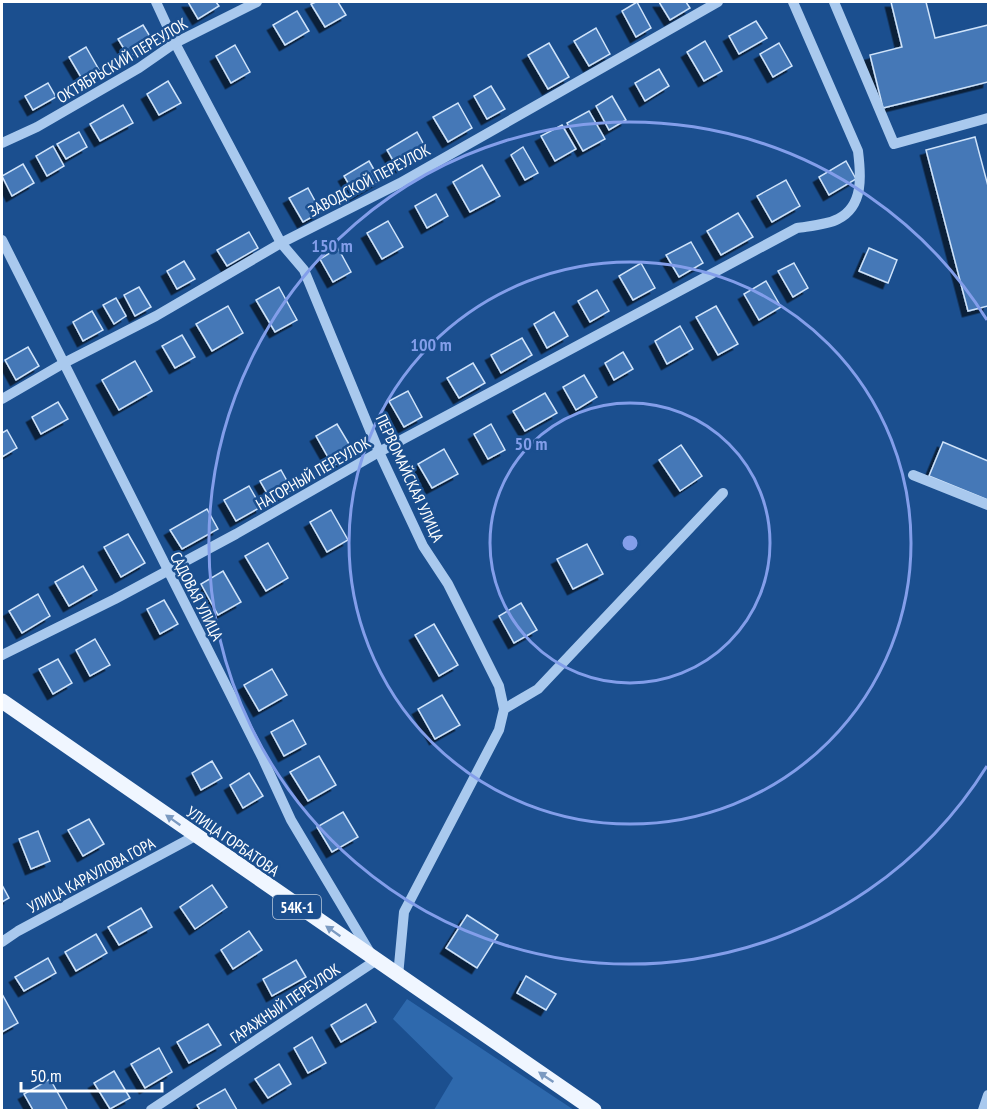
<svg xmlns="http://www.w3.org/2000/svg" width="990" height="1112" font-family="'PT Sans Narrow',sans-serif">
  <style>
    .green { fill: #2e69ad }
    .building { fill: #4478b7; stroke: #cfe3fa; stroke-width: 1.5; filter: url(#shadow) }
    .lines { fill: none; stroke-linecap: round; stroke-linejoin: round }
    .minor { stroke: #a9c9ee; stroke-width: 10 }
    .major { stroke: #f0f6ff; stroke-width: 15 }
    .oneway { fill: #7b9ac1 }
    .ring { fill: none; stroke: #839eea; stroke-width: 3 }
    .labels { text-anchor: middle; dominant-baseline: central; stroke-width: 5; stroke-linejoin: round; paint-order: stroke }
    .shield { fill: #1b4f8f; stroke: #bbcadd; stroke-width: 1.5 }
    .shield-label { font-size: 15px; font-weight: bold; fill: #fff }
    .street-label { font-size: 16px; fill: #fff; stroke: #1b4f8f }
    .centre { fill: #839eea; stroke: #1b4f8f; stroke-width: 3 }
    .ring-label { font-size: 18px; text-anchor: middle; font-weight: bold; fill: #839eea; stroke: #1b4f8f; stroke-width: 5; stroke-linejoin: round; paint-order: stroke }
  </style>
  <defs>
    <filter id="shadow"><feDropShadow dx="-5.5" dy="5.5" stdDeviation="0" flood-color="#0009"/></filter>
  </defs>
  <rect width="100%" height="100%" fill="#1b4f8f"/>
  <!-- green -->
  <polygon class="green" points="407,999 574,1110 434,1110 453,1078 393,1019"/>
  <!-- building -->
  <g class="building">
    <polygon points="188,2 216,2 219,6 198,19"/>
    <polygon points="316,2 338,2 346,15 325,27 311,4"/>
    <polygon points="637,2 651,28 636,37 622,11"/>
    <polygon points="659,2 686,2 690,8 670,20"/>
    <polygon points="891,2 926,2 935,38 988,25 988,82 883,108 870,55 902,47"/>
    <polygon points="297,11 309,31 285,45 273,25"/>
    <polygon points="756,21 767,38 739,54 729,36"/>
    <polygon points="143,25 154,43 129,57 118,39"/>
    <polygon points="596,28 610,54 589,66 574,41"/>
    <polygon points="705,41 722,71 704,81 687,52"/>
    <polygon points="549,43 569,77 548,89 528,55"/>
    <polygon points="779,43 792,66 773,77 760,54"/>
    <polygon points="235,45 250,72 231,83 216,56"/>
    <polygon points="86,47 102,75 85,84 69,57"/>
    <polygon points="659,69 669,86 645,101 635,83"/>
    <polygon points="168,81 181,103 159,115 147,94"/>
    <polygon points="48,83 56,97 33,110 25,96"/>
    <polygon points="491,86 505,109 487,119 474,96"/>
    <polygon points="612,96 626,120 609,130 596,106"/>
    <polygon points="458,103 472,128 448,142 433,117"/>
    <polygon points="123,105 133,123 100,141 90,124"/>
    <polygon points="589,111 605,139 583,151 567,123"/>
    <polygon points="562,125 576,149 555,161 541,136"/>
    <polygon points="79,132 87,147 66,159 57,144"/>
    <polygon points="417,132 428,152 398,169 387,150"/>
    <polygon points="975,137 988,186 988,306 968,311 926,150"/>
    <polygon points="53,146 64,166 47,176 36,156"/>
    <polygon points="523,147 538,173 525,180 511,155"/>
    <polygon points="369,161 380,180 355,195 344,176"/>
    <polygon points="846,161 856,179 829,195 819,177"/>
    <polygon points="23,164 34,183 12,196 2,176"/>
    <polygon points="482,165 500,196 470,212 453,182"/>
    <polygon points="786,180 800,206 772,222 757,196"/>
    <polygon points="308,188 321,212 303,222 289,198"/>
    <polygon points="436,194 448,216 427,228 415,206"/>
    <polygon points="738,213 753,237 721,255 707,231"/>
    <polygon points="388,221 403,247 382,259 367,233"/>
    <polygon points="249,232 258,248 227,266 217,250"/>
    <polygon points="691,242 703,263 679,277 666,255"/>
    <polygon points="338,248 351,272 333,282 320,259"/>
    <polygon points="869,248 897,260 888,283 859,271"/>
    <polygon points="184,261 195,279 177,289 167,271"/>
    <polygon points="641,263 655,288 633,300 619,276"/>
    <polygon points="794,263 808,288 793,297 778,271"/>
    <polygon points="766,281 781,307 759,320 744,294"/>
    <polygon points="139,287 151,307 135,316 124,295"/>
    <polygon points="279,287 297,320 275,332 256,300"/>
    <polygon points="597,290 609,311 590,322 578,301"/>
    <polygon points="116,298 126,316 114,324 103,305"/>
    <polygon points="228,306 243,333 212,351 196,324"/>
    <polygon points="716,306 738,344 718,355 696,317"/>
    <polygon points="92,311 103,330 83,341 73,322"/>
    <polygon points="554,312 568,336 547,348 534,324"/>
    <polygon points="680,326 693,349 667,364 655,341"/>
    <polygon points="182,335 195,357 175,368 162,346"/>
    <polygon points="522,338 532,355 501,373 491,355"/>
    <polygon points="28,347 39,366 16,380 5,360"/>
    <polygon points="623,352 633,369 614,380 605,363"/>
    <polygon points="135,361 152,391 119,410 102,380"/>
    <polygon points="473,363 485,383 459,398 447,378"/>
    <polygon points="584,375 597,397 576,410 563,387"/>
    <polygon points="408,391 422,417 404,427 389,401"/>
    <polygon points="545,393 557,413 525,431 513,411"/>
    <polygon points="58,402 68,419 41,434 32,417"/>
    <polygon points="337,424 355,454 333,466 316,436"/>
    <polygon points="491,424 505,450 488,459 474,434"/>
    <polygon points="7,430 17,448 2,457 2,433"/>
    <polygon points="943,442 988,461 988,500 929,476"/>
    <polygon points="681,445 702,476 680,491 659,460"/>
    <polygon points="444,449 458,474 432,488 418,464"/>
    <polygon points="281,470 292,490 272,502 260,481"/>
    <polygon points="249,486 261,507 236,521 224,500"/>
    <polygon points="207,509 218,529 182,549 170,530"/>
    <polygon points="331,510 348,540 327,552 310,522"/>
    <polygon points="128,534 145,563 121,577 104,547"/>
    <polygon points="268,543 288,578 266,591 245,556"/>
    <polygon points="587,544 603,574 573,589 557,559"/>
    <polygon points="83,566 97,590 69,606 55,582"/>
    <polygon points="223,571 241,602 218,615 201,584"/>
    <polygon points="38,594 50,616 22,633 9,611"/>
    <polygon points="164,600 178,624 160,634 147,609"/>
    <polygon points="521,603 537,630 514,643 499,616"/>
    <polygon points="434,624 458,665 439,676 415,635"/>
    <polygon points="95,639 110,665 90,676 76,650"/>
    <polygon points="58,659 72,683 53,694 39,669"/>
    <polygon points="272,669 287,695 259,711 244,685"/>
    <polygon points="442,695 460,725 435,739 418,709"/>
    <polygon points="293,720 306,744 284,756 271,732"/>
    <polygon points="319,756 336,785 308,801 290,772"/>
    <polygon points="212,761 222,778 201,790 192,773"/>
    <polygon points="249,773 263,796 243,808 230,785"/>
    <polygon points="343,812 358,837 332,852 317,827"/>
    <polygon points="89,819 104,844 83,856 68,830"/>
    <polygon points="38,831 50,861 31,869 19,839"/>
    <polygon points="2,885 9,898 2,902"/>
    <polygon points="212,885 227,907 195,929 180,907"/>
    <polygon points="141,908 152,927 119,945 108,927"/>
    <polygon points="467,915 498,935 477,968 446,948"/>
    <polygon points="249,931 262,950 233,969 221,950"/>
    <polygon points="96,934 107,953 76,971 65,952"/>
    <polygon points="48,958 56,973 24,991 15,977"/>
    <polygon points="296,960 306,977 272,996 263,979"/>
    <polygon points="526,976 556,994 546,1010 517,993"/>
    <polygon points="2,994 18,1023 2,1032"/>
    <polygon points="366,1004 376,1022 341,1042 331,1025"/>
    <polygon points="208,1024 221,1045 189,1063 177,1042"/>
    <polygon points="312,1037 326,1063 308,1073 294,1048"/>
    <polygon points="159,1048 172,1072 145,1088 131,1064"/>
    <polygon points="279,1064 291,1084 268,1098 255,1079"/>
    <polygon points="114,1071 130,1098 110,1109 94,1083"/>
    <polygon points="50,1079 67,1109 64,1110 33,1110 24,1094"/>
    <polygon points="225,1089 237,1110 200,1110 197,1105"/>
  </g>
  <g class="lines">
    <!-- minor -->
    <g class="minor">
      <polyline points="156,2 175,43 281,243 304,270 379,452 423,546 448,584 499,686 504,709 499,730 404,912 398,976"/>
      <polyline points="834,2 894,144 988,118"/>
      <polyline points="2,143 37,127 139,68 175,43 257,2"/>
      <polyline points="2,240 262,757 291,820 375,961 151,1110"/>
      <polyline points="2,399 64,363 156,316 281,243 400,183 718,2"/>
      <polyline points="913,475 988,505"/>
      <path d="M 2,655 L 115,599 L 236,534 L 379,452 L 797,228 C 809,226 827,225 838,219 C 864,206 861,175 858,151 L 793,2"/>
      <polyline points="504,709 538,689 723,493"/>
      <polyline points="2,942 18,931 195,836"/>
      <polyline points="983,1110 988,1095"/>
    </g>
    <!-- major -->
    <polyline class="major" points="2,701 594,1110"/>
  </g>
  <!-- one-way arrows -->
  <defs><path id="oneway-solid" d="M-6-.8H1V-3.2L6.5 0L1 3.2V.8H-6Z" transform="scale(1.5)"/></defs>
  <g class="oneway">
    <use href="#oneway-solid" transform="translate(173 820) rotate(-145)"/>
    <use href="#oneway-solid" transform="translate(333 931) rotate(-145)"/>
    <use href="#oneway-solid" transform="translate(546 1077) rotate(-146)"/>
  </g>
  <!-- distance rings -->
  <g class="ring">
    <circle cx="630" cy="543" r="140"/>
    <circle cx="630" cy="543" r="281"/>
    <path d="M987 766A421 421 0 1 1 987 320"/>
  </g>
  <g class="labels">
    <!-- shield labels -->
    <rect class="shield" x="273" y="895" width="48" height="24" rx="4.5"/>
    <g class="shield-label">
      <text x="297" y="907">54К-1</text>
    </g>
    <!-- street labels -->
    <g class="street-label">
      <text transform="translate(122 60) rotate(-31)">ОКТЯБРЬСКИЙ ПЕРЕУЛОК</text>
      <text transform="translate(369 180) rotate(-28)">ЗАВОДСКОЙ ПЕРЕУЛОК</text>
      <text transform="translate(313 473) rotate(-30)">НАГОРНЫЙ ПЕРЕУЛОК</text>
      <text transform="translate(410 478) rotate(65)">ПЕРВОМАЙСКАЯ УЛИЦА</text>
      <text transform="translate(197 596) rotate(63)">САДОВАЯ УЛИЦА</text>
      <text transform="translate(233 841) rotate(35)">УЛИЦА ГОРБАТОВА</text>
      <text transform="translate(91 875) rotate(-28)">УЛИЦА КАРАУЛОВА ГОРА</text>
      <text transform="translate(285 1003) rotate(-34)">ГАРАЖНЫЙ ПЕРЕУЛОК</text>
    </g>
  </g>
  <circle cx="630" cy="543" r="9" class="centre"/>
  <g class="ring-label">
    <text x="332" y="252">150 m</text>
    <text x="431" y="351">100 m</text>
    <text x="531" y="450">50 m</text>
  </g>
  <!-- border -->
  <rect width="990" height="1112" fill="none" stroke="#ffffff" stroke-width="6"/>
  <!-- scale -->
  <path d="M21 1082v9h141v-9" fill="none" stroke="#ffffff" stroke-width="3"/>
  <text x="30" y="1082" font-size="18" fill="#ffffff" stroke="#1b4f8f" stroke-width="4.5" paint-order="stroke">50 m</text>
</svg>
